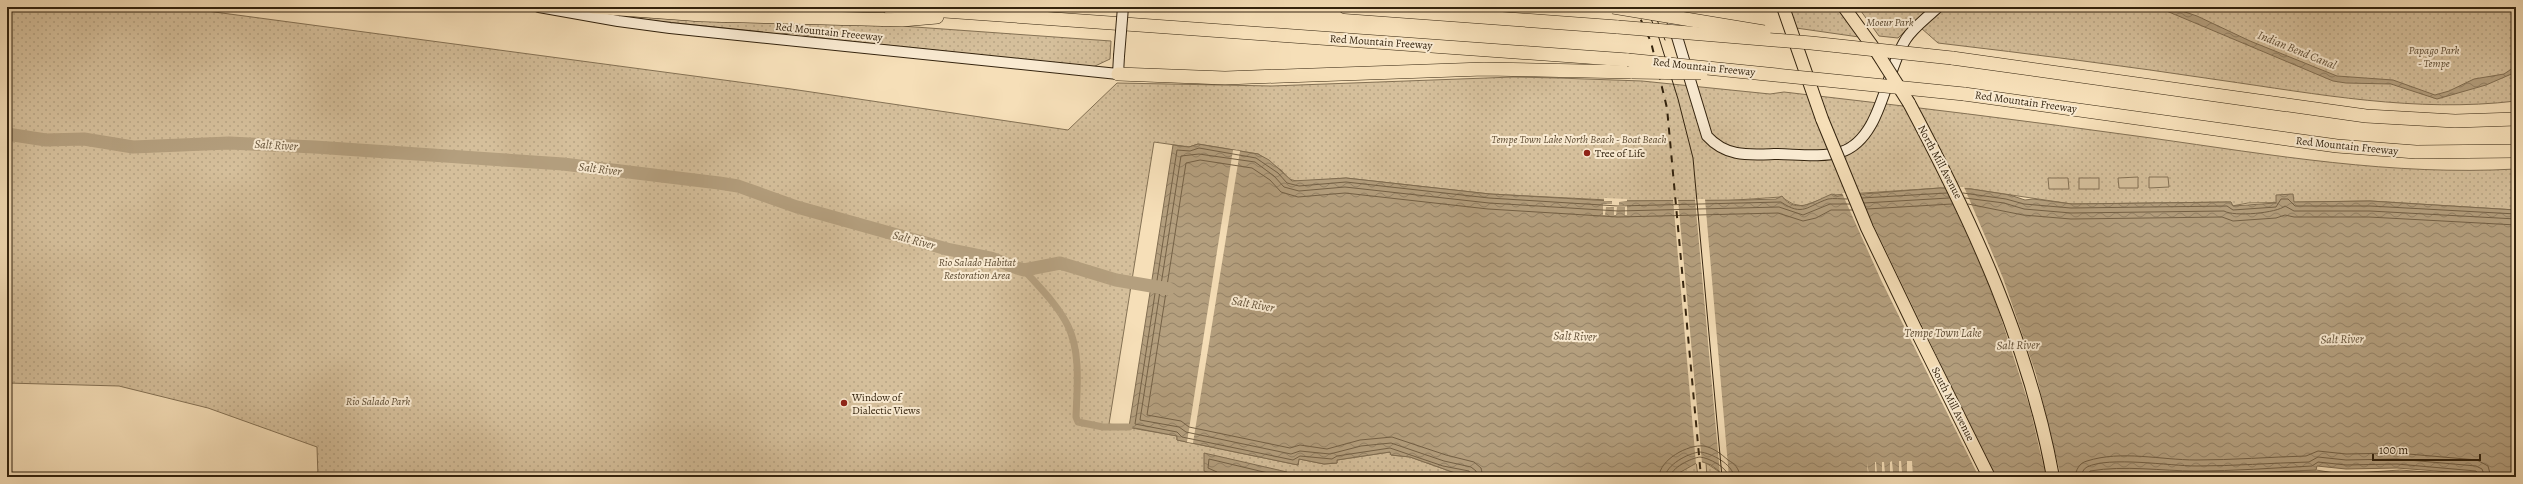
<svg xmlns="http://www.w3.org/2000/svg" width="2523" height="484" font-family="Alegreya,serif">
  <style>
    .grass { fill: url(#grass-dots); stroke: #847154 }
    .pitch { fill: #d5bf9b; stroke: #847154 }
    .water { fill: url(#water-waves); stroke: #806d51 }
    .pier { fill: #f6dfb8 }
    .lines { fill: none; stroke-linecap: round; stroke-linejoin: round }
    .shore { stroke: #746146; stroke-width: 1 }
    .canal { stroke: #b49f7e; stroke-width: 7 }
    .river { stroke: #b49f7e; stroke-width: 13 }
    .secondary-casing { stroke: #33230e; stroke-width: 12 }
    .primary-casing { stroke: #33230e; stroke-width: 14 }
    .highway-casing { stroke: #33230e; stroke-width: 14 }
    .secondary { stroke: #f9ead1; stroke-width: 10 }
    .primary { stroke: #f6dfb8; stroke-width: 12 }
    .highway { stroke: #f6dfb8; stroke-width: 13 }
    .tram { stroke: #33230e; stroke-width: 1 }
    .rail { stroke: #33230e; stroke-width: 2; stroke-dasharray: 7 7; stroke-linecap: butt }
    .secondary-bridge-casing { stroke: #33230e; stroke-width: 12; stroke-linecap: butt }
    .primary-bridge-casing { stroke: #33230e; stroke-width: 14; stroke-linecap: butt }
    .highway-bridge-casing { stroke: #33230e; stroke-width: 14; stroke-linecap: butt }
    .secondary-bridge { stroke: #f9ead1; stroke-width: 10 }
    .primary-bridge { stroke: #f6dfb8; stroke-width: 12 }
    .highway-bridge { stroke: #f6dfb8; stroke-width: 13 }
    .poi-dot { fill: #8f2418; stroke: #f9ead1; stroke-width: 1.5 }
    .labels { text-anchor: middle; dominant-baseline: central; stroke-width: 4; stroke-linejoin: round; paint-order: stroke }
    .park-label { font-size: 11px; font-style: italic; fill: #5c4a31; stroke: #f9ead1 }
    .street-label { font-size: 11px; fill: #33230e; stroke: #f9ead1 }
    .poi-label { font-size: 11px; fill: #33230e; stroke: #f9ead1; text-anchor: start }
    .water-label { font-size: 12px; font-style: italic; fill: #604e35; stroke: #f9ead1 }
  </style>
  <defs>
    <pattern id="grass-dots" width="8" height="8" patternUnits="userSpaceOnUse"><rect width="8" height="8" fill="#d5bf9b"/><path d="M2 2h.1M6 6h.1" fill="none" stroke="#b7a484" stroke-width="1.8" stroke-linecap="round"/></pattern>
    <pattern id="water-waves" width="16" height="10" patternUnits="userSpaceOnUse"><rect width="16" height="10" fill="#b49f7e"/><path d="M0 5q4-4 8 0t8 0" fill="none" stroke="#938166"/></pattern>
  </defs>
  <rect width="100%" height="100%" fill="#f6dfb8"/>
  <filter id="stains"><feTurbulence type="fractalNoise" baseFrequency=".005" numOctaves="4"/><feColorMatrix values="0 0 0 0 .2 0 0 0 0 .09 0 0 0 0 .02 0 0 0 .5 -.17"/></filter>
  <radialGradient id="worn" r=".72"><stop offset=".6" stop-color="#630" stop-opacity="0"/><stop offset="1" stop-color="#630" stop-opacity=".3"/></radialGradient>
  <!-- grass -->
  <g class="grass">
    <path d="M 7,7 L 177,7 L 791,89 L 1068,130 L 1117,83 L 1272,86 L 1513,77 L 1558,78 L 1642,81 L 1770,94 L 1784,92 C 1906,106 2029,121 2151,138 C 2272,155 2393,176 2516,169 L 2516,210 L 2370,201 L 2248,203 L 2232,206 L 2231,202 L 2072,204 L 1971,189 L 1940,188 L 1833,195 L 1803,206 L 1793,204 L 1781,197 L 1721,201 L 1627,201 L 1490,194 L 1346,178 L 1300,182 L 1289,179 L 1281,170 L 1258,154 L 1198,144 L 1189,147 L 1154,142 L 1109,424 L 1177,436 L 1177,440 L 1298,465 L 1299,459 L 1324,464 L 1337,463 L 1337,460 L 1390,452 L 1391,455 L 1410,457 L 1458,474 L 1489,477 L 318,477 L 317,447 L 208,408 L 119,386 L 7,383 Z"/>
    <polygon points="1789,7 1840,7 1859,37 1796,28"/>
    <polygon points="1858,7 1930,7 1898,38 1879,36"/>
    <path d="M 1944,7 L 2516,7 L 2516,101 C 2416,113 2318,94 2219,80 C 2126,66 2032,54 1938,43 L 1921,28 Z"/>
    <polygon points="601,15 687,19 817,20 1111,41 1110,59 1093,67 829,39 791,33 778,34"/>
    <polygon points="1696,461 1698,477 1672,477"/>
    <polygon points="1706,463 1727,477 1707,477"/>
    <polygon points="2316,470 2341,474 2400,470 2495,477 2078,477 2122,472 2198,475"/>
  </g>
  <!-- pitch -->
  <g class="pitch">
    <polygon points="2138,177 2138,188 2119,188 2118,178"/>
    <polygon points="2149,177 2168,177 2169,187 2149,188"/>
    <polygon points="2048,178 2068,178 2069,189 2049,189"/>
    <rect x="2079" y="178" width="20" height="11"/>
  </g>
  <!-- water -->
  <g class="water">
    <polygon points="2157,7 2170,7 2197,16 2250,41 2337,76 2393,80 2435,95 2449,91 2474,79 2504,74 2516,66 2516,72 2486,85 2437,99 2391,84 2346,83 2333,81"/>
    <path d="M 1198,144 L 1258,154 L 1269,160 L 1292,181 L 1346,178 L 1490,194 L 1612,201 L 1745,200 L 1776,199 L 1782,196 C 1796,216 1816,200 1832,194 L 1837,196 L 1940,188 L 1971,189 L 2010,195 L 2025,200 L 2033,199 L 2072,204 L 2231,202 L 2233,206 L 2276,203 L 2276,195 L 2293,194 L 2294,202 L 2370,201 L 2516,210 L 2516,477 L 2397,468 L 2346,469 L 2317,466 L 2316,470 L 2198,475 L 2122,472 L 2078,477 L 1727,477 L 1711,465 L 1700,461 L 1672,477 L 1489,477 L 1458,474 L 1410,457 L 1391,455 L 1390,452 L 1337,460 L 1337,463 L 1324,464 L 1299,459 L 1298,465 L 1177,440 L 1177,436 L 1129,427 L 1173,145 L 1189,147 Z"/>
    <polygon points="1204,453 1287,472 1289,477 1251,477 1241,474 1240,477 1220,477 1204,471"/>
  </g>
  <!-- pier -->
  <g class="pier">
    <polygon points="1233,150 1240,151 1193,443 1187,442"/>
    <polygon points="1945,187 1964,187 2003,278 2036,374 2061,477 2046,477 2030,408 2000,315 1984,272"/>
    <polygon points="1842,193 1858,193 1995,477 1979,477 1881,280"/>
    <polygon points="1604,198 1627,199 1627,201 1619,202 1619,205 1627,205 1627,215 1625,215 1625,207 1617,207 1616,215 1614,215 1614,207 1606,207 1605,215 1603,215 1603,204 1612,204 1612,201 1604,201"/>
    <polygon points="1673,199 1678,199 1702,463 1696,464"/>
    <polygon points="1695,199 1705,199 1729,477 1720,474"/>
    <polygon points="1892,461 1893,472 1899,472 1899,461 1901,461 1902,472 1907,472 1907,461 1912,461 1913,477 1911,474 1868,476 1867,463 1869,474 1875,474 1875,462 1876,462 1877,473 1882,473 1882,462 1884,462 1885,473 1890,472 1890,462"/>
  </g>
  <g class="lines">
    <!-- shore -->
    <g class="shore">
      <polyline points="1963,193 2006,199 2024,204 2071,208 2227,206 2233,210 2276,207 2281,199 2288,199 2295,206 2370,206 2516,214"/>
      <polyline points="1862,198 1947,193"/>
      <path d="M 1965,198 L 2004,203 L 2024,209 L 2071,213 L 2224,211 C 2234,217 2277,213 2285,206 L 2294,211 L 2370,211 L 2516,219"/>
      <polyline points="1864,203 1949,198"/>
      <polyline points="1968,204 2023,215 2071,219 2222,217 2233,221 2276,218 2285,215 2294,217 2369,217 2516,225"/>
      <polyline points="1867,209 1952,204"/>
      <polyline points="1219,477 1217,472 1208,468 1209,459 1285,477"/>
      <path d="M 1472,477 L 1469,471 L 1443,466 L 1390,448 L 1337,456 L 1332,459 L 1300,456 L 1293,460 L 1182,437 L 1177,432 L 1135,424 L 1177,150 L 1190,151 L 1199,148 L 1256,158 L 1278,173 L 1287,183 L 1299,186 L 1346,182 L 1489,198 L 1618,206 L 1781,202 C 1803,217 1807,206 1828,199 C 1833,198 1842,199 1847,199"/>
      <polyline points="1477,477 1476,471 1471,467 1444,461 1391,443 1361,446 1330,454 1300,451 1291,454 1186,432 1179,427 1140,420 1181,156 1199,154 1255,162 1274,176 1284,187 1299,191 1345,187 1489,203 1618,211 1779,207 1803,215 1830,204 1850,204"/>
      <polyline points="1483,477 1481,468 1474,462 1446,455 1392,437 1360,440 1327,449 1300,445 1290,448 1189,427 1181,421 1147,415 1186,163 1200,160 1252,168 1270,180 1281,192 1298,197 1345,193 1488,209 1618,217 1778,213 1803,221 1816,218 1831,210 1852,210"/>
      <path d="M 1659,477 C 1659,460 1688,444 1704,446 C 1714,448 1721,454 1728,460 C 1735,464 1739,468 1740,477"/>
      <path d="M 1665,477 C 1666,465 1688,453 1700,452 C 1711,453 1733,464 1734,477"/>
      <path d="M 1670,477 C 1671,468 1691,458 1700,457 C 1709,458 1727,467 1729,477"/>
      <path d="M 2075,477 C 2076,470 2079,463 2087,461 C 2121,450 2161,460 2196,460 C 2233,460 2270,457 2306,456 L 2318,451 L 2346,454 L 2397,453 L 2477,460 L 2488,466 L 2491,477"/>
      <path d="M 2081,477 C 2082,473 2083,469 2087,467 C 2109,456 2170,466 2196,466 C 2234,466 2271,463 2309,462 L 2318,457 L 2346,460 L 2397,459 L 2476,466 L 2482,469 L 2485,477"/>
      <path d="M 2087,477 L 2090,471 C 2126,465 2160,471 2196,471 C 2234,471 2273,468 2312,466 L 2318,462 L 2346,465 L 2397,464 L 2476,471 L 2480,477"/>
    </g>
    <!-- canal -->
    <path class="canal" d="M 1024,270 C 1039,287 1058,305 1068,326 C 1081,353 1077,388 1076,417 L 1078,422 L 1103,427 L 1129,427"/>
    <!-- river -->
    <polyline class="river" points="7,134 46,140 84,139 133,147 229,143 315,147 563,164 719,183 738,186 797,207 947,249 991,258 1017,268 1024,270 1060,263 1116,280 1169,289"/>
    <!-- secondary casing -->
    <g class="secondary-casing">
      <g id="secondary">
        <polyline points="539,7 618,21 670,28 1118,74 1119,56"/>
        <path d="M 1668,7 L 1707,136 C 1726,157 1748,155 1774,154 C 1795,154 1821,158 1841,152 C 1882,139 1885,71 1906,39 C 1914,27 1928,17 1938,7"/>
      </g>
    </g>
    <!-- primary casing -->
    <g class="primary-casing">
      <g id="primary">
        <polyline points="1783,7 1822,119"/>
        <polyline points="1844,7 1878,54"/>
        <path d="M 1909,103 C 1972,221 2029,344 2053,477"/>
        <polyline points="1916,330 1989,477"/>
      </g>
    </g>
    <!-- highway casing -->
    <g class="highway-casing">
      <g id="highway">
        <polyline points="593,7 702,15 902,20 937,17"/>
        <polyline points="888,7 1628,60"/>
        <polyline points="1345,7 1618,27"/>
        <polyline points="1952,58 2366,116 2455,121 2516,119"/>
        <polyline points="1118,74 1225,78 1484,69 1632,72"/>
        <polyline points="1964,94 2337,146 2416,152 2516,151"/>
      </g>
    </g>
    <!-- secondary -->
    <use href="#secondary" class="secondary"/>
    <!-- primary -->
    <use href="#primary" class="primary"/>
    <!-- highway -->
    <use href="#highway" class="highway"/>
    <!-- tram -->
    <g class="tram">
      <polyline points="1646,7 1659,38 1678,99 1693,158 1722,477"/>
      <polyline points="1652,7 1665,40"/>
    </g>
    <!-- rail -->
    <polyline class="rail" points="1635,7 1651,42 1667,108 1701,477"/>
    <!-- secondary-bridge casing -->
    <g class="secondary-bridge-casing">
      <polyline id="secondary-bridge" points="1119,56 1123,7"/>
    </g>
    <!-- primary-bridge casing -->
    <g class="primary-bridge-casing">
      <g id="primary-bridge">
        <polyline points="1878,54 1909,103"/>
        <polyline points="1822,119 1867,228 1916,330"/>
      </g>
    </g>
    <!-- highway-bridge casing -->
    <g class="highway-bridge-casing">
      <g id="highway-bridge">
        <polyline points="1613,7 1764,32"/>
        <polyline points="1618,27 1811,43 1952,58"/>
        <polyline points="1628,60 1964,94"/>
        <polyline points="1632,72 1701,73"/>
      </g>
    </g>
    <!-- secondary-bridge -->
    <use href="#secondary-bridge" class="secondary-bridge"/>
    <!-- primary-bridge -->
    <use href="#primary-bridge" class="primary-bridge"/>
    <!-- highway-bridge -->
    <use href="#highway-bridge" class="highway-bridge"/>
  </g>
  <!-- markers -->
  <g class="poi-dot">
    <circle cx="1587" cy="153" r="4"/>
    <circle cx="844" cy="403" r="4"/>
  </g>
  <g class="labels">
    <!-- park labels -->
    <g class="park-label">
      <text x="1890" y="22">Moeur Park</text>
      <text x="2434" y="50">Papago Park<tspan x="2434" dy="13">- Tempe</tspan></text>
      <text x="1579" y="139">Tempe Town Lake North Beach - Boat Beach</text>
      <text x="977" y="262">Rio Salado Habitat<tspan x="977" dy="13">Restoration Area</tspan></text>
      <text x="378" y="401">Rio Salado Park</text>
    </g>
    <!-- street labels -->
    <g class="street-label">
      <text transform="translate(829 32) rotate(6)">Red Mountain Freeeway</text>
      <text transform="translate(1381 42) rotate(4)">Red Mountain Freeway</text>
      <text transform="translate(1704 67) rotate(6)">Red Mountain Freeway</text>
      <text transform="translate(2026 102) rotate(8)">Red Mountain Freeway</text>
      <text transform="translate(2347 146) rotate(6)">Red Mountain Freeway</text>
      <text transform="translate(1940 162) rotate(62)">North Mill Avenue</text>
      <text transform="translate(1953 404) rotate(63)">South Mill Avenue</text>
    </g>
    <!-- poi labels -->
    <g class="poi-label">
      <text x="1595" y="153">Tree of Life</text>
      <text x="852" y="397">Window of<tspan x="852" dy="13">Dialectic Views</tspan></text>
    </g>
    <!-- water labels -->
    <g class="water-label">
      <text transform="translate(2297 50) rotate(22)">Indian Bend Canal</text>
      <text transform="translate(276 145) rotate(3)">Salt River</text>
      <text transform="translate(600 169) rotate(7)">Salt River</text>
      <text transform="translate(914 240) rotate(15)">Salt River</text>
      <text transform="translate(1253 304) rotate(10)">Salt River</text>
      <text x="1943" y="333">Tempe Town Lake</text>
      <text transform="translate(1575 336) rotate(2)">Salt River</text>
      <text transform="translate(2342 339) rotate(-1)">Salt River</text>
      <text transform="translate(2018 345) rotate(-1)">Salt River</text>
    </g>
  </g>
  <!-- margin -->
  <rect width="2523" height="484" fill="none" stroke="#f6dfb8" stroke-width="24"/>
  <rect x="8" y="8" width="2507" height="468" fill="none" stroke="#33230e" stroke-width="2"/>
  <rect x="12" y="12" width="2499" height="460" fill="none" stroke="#33230e"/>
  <!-- scale -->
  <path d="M2373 454v6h107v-6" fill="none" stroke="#33230e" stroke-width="2"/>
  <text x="2379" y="454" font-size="12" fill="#33230e" stroke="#f9ead1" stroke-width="3" paint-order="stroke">100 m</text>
  <rect width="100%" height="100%" filter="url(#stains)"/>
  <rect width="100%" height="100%" fill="url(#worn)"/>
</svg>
